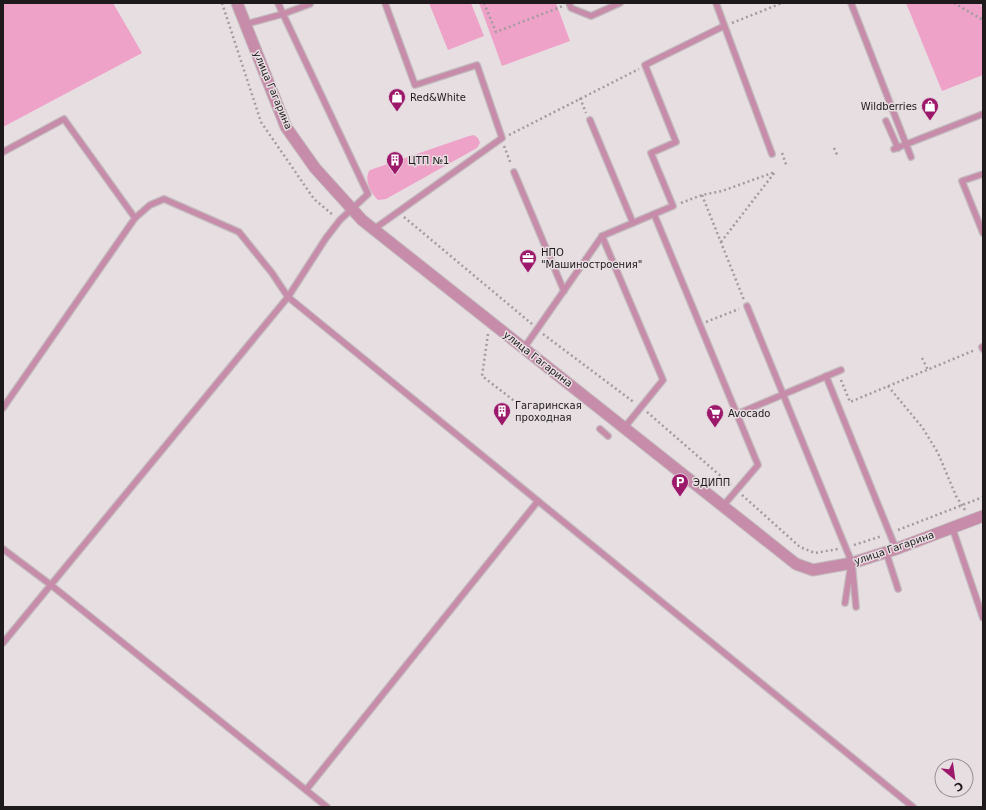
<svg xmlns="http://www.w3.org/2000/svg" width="986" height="810" font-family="'DejaVu Sans',sans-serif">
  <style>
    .green { fill: #efa2c8 }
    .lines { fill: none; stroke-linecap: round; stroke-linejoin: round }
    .lane-casing { stroke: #c3bbbe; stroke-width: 8 }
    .street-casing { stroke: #c3bbbe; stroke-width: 13 }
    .path { stroke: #a29b9e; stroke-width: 2.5; stroke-dasharray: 2 3; stroke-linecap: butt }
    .lane { stroke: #c78ca9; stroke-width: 5.5 }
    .street { stroke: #c78ca9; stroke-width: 11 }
    .labels { text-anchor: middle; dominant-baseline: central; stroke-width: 3; stroke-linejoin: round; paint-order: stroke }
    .street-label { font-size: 10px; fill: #1e1a1c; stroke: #e7dee2 }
    .poi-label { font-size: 10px; fill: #1e1a1c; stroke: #e7dee2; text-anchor: start }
  </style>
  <rect width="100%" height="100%" fill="#e7dee2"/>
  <!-- green -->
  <g class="green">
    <polygon points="3,3 113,3 142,53 3,127"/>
    <polygon points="429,3 471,3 484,36 448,50"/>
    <polygon points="479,3 556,3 570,41 502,66"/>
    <polygon points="906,3 980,3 983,10 983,75 942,91"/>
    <path d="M 474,135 L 478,138 L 480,143 L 477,148 L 386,199 L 378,200 C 371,194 363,178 370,170 L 469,136 Z"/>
  </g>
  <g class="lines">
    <!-- lane casing -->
    <g class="lane-casing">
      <g id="lane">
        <polyline points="569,3 571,8 591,16 620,3"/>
        <polyline points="716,3 772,154"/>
        <polyline points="851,3 911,157"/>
        <polyline points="246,24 283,14 310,4"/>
        <polyline points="590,120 633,223"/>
        <polyline points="886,121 898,148"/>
        <polyline points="894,149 983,114"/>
        <polyline points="3,152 64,119 135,218 150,205 164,199 239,232 272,273 288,297 913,807"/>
        <polyline points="514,172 564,291"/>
        <polyline points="983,174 962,181 983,233"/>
        <polyline points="654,214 758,465 723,506"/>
        <polyline points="374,229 502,138 477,65 415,85 385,3"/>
        <polyline points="602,236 663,380 624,428"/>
        <polyline points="747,306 852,563 856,607"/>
        <polyline points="982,347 983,349"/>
        <polyline points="524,348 602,236 673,206 651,153 676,142 645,65 724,26"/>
        <polyline points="826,376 896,549"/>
        <polyline points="3,408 135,218"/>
        <polyline points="737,414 841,370"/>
        <polyline points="600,429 608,436"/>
        <polyline points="952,527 983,618"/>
        <polyline points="3,549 51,585 327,807"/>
        <polyline points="886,552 898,589"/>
        <polyline points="845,603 850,571"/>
        <polyline points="3,643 288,297 326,238 340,220 368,194 283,14 278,3"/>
        <polyline points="306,790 538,501"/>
      </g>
    </g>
    <!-- street casing -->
    <g class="street-casing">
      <polyline id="street" points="237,3 286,127 315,168 362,220 796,564 813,570 852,563 896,549 983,516"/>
    </g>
    <!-- path -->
    <g class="path">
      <polyline points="222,3 261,122 314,199 333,215"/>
      <polyline points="484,3 496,32 563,6"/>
      <polyline points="954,3 983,20"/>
      <polyline points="982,3 983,6"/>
      <polyline points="732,23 782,3"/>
      <polyline points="580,98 586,113"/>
      <polyline points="509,135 639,69"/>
      <polyline points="504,146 511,164"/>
      <polyline points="834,148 838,157"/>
      <polyline points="782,153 787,167"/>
      <polyline points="702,195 744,300"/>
      <polyline points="681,203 702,195 722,191 775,172"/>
      <polyline points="404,217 532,324"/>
      <polyline points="721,242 775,172"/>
      <polyline points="706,322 739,309"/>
      <polyline points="488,334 482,376 517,403"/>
      <polyline points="543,334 635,403"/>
      <polyline points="922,358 928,370"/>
      <polyline points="841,380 850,402 975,350"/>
      <polyline points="888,386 922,427 938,453 956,496 965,510"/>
      <polyline points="647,412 731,485"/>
      <polyline points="742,495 800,547 815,553 838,549"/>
      <polyline points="898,530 983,497"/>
      <polyline points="854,545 882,536"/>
    </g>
    <!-- lane -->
    <use href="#lane" class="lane"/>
    <!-- street -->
    <use href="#street" class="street"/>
  </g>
  <!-- icons -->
  <defs>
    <g id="shop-pin" transform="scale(0.9)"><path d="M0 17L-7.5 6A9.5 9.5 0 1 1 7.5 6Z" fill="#9c186a" stroke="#e7dee2"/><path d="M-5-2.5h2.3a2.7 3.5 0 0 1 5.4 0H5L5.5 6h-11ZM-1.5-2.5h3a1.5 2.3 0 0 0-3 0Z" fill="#fff"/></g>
    <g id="building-pin" transform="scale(0.9)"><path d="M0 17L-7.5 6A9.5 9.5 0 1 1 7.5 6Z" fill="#9c186a" stroke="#e7dee2"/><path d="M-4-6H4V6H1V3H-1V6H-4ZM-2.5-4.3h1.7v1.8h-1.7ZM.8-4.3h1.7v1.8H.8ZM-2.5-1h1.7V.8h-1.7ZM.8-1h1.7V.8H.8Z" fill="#fff"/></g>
    <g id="office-pin" transform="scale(0.9)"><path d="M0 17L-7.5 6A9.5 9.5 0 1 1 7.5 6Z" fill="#9c186a" stroke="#e7dee2"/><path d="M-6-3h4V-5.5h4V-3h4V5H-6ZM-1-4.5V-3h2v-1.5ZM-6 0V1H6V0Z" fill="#fff"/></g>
    <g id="supermarket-pin" transform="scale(0.9)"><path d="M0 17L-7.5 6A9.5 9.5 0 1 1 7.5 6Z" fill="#9c186a" stroke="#e7dee2"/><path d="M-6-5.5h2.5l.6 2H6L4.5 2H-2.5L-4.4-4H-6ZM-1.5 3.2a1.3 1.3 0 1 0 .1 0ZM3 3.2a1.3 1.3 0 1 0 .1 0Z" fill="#fff"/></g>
    <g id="parking-pin" transform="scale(0.9)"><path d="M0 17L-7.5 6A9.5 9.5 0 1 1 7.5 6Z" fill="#9c186a" stroke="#e7dee2"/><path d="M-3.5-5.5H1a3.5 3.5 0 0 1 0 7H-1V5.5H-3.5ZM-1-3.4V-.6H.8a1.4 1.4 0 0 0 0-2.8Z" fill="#fff"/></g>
  </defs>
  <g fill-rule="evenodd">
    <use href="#shop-pin" x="397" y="97"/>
    <use href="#shop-pin" x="930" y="106"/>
    <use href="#building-pin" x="395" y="160"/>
    <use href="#office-pin" x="528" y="258"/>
    <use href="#building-pin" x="502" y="411"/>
    <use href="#supermarket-pin" x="715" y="413"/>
    <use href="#parking-pin" x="680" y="482"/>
  </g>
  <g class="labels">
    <!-- street labels -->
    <g class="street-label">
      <text transform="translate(273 90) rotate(67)">улица Гагарина</text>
      <text transform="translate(538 359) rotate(38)">улица Гагарина</text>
      <text transform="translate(894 548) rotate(-19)">улица Гагарина</text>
    </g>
    <!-- poi labels -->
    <g class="poi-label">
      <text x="410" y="97">Red&amp;White</text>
      <text x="917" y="106" text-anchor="end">Wildberries</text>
      <text x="408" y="160">ЦТП №1</text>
      <text x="541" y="252">НПО<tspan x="541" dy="12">"Машиностроения"</tspan></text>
      <text x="515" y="405">Гагаринская<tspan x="515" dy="12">проходная</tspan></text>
      <text x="728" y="413">Avocado</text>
      <text x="693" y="482">ЭДИПП</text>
    </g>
  </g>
  <!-- border -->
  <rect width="986" height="810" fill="none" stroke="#1e1a1c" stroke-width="8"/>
  <!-- north arrow -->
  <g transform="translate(954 778) rotate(151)"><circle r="19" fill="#e7dee2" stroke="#979093"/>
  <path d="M0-3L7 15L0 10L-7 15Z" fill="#9c186a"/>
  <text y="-6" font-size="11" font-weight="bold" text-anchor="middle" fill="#1e1a1c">С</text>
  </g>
</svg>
